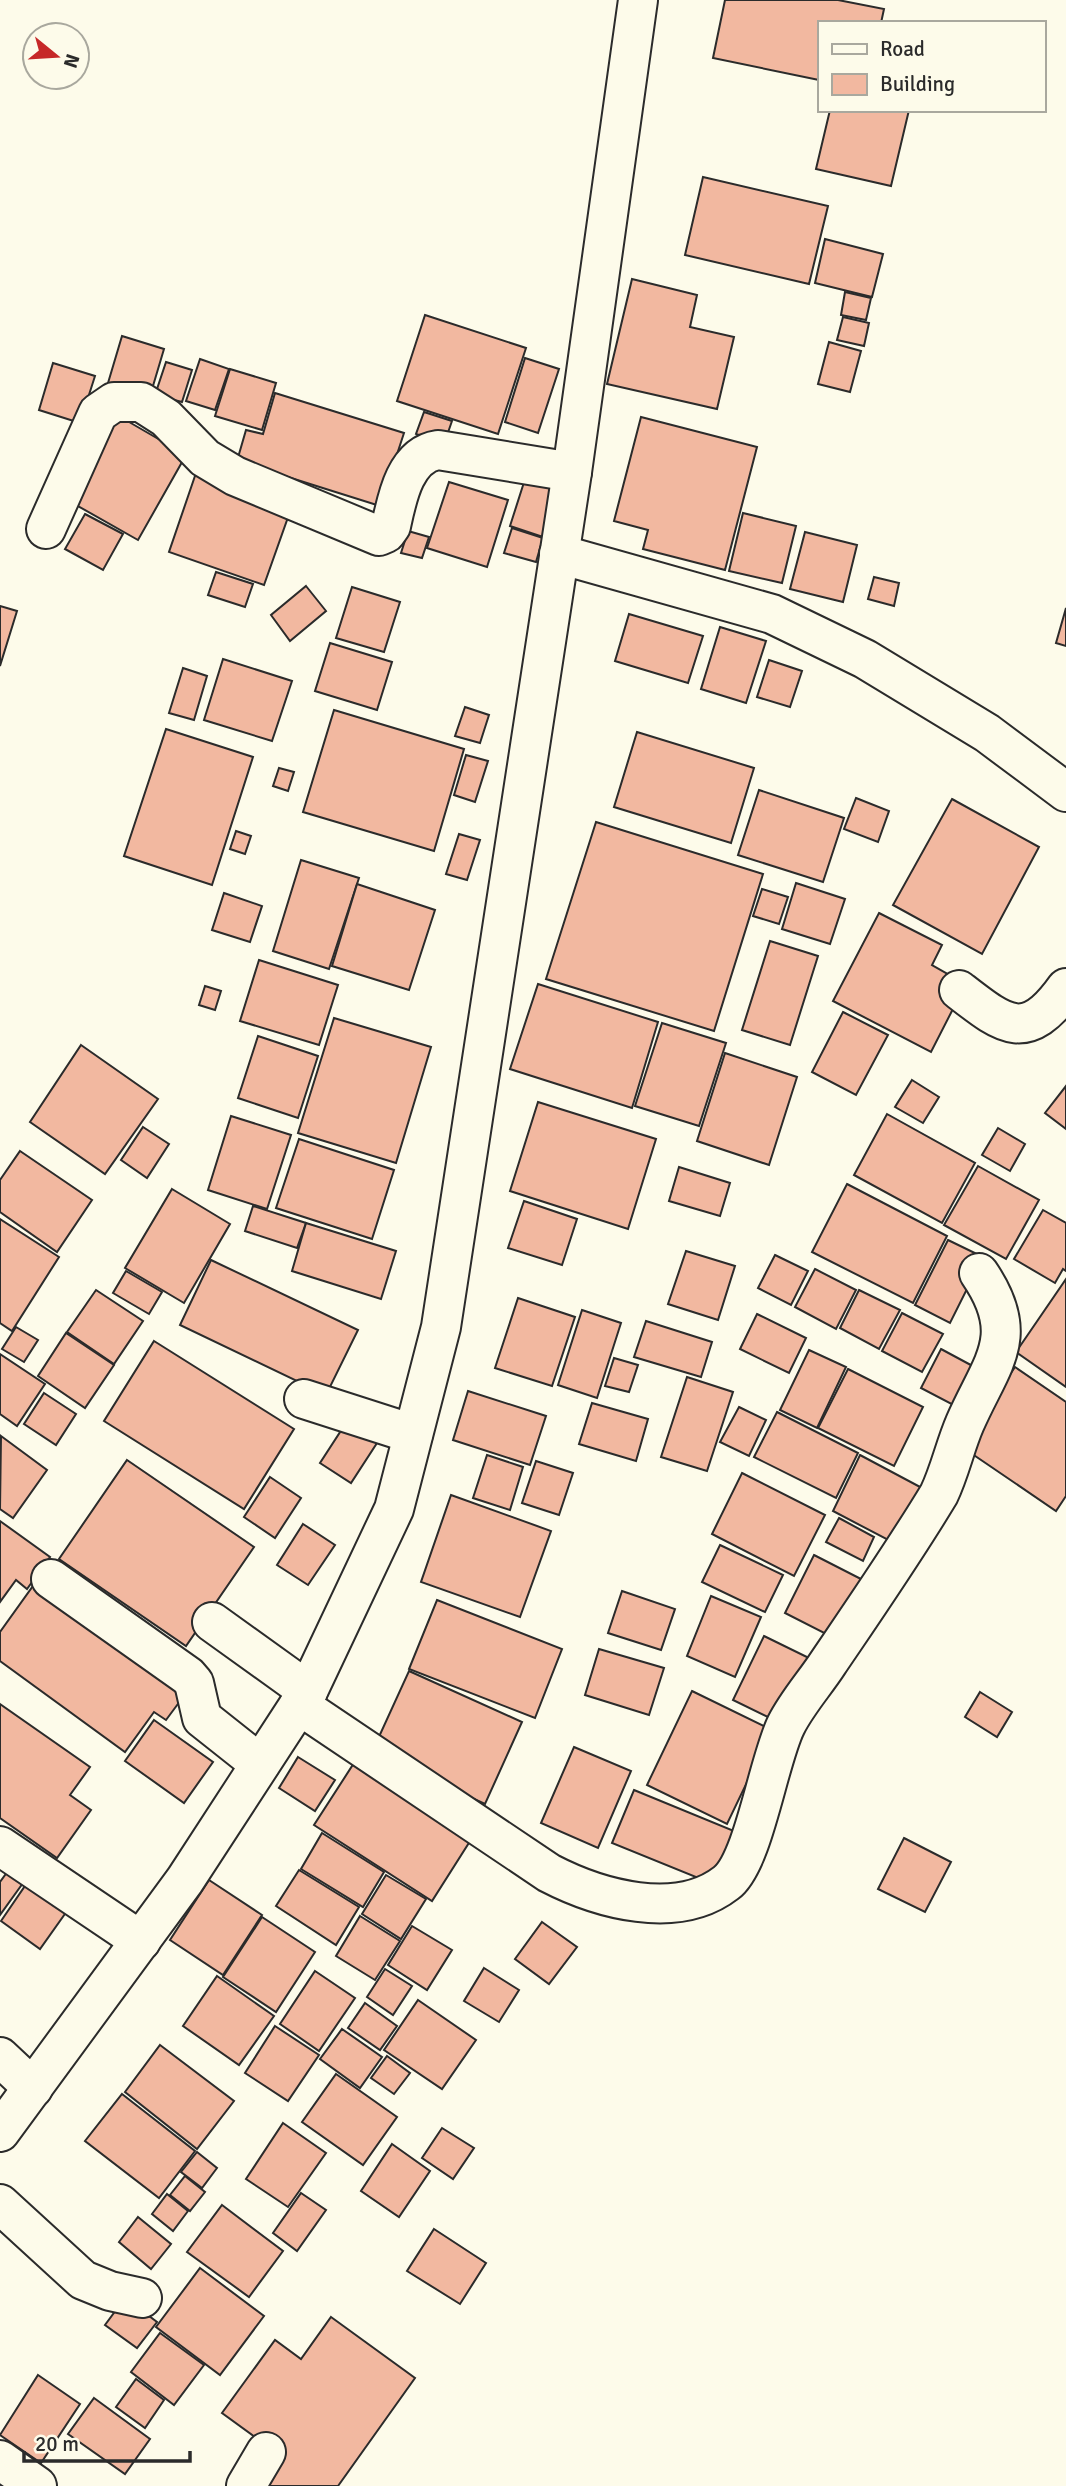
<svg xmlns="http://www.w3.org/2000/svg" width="1066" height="2486" font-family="Signika,sans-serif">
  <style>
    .building { fill: #f2b8a0; stroke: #2b2b2b; stroke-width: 2 }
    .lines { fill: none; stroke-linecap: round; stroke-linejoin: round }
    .minor-casing { stroke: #2b2b2b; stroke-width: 42 }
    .minor { stroke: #fdfbea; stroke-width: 38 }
  </style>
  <rect width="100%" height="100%" fill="#fdfbea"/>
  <!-- building -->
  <g class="building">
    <polygon points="725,0 838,0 884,9 881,23 819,23 819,80 713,58"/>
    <polygon points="830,110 909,110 891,186 816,169"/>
    <polygon points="703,177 828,206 809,284 685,255"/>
    <polygon points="825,239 883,254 872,297 815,283"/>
    <polygon points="632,279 697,295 690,327 734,337 717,409 607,384"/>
    <polygon points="845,292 871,298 866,320 841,315"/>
    <polygon points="425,315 526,348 498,434 397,401"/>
    <polygon points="843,317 869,323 864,346 837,340"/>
    <polygon points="122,336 164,349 150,396 108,383"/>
    <polygon points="829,342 861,351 850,392 818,384"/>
    <polygon points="525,358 559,369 538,433 505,422"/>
    <polygon points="200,359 229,369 215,410 186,401"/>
    <polygon points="166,362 192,370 182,402 155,395"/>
    <polygon points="53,363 95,376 80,423 39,410"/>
    <polygon points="230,369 276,383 262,430 215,416"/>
    <polygon points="275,393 404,433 380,506 237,461 246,430 263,434"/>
    <polygon points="424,412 452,421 444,444 416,434"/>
    <polygon points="117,415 186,455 138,540 69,501"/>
    <polygon points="641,417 757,447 725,570 643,549 648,530 614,521"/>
    <polygon points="196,473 292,506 264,585 169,552"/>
    <polygon points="526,476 559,487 543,537 510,526"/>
    <polygon points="449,482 508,500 487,567 427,548"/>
    <polygon points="743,513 796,526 782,583 729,571"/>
    <polygon points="85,514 123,534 103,570 65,549"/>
    <polygon points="512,528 543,538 536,562 504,553"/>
    <polygon points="408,531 429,537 422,558 401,553"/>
    <polygon points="805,532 857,545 843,602 790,589"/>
    <polygon points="216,572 253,584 245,607 208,595"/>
    <polygon points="874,577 899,583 894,606 868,599"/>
    <polygon points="306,586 326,611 290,641 271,615"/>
    <polygon points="352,587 400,602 384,652 336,638"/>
    <polygon points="0,606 17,611 0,666"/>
    <polygon points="1066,608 1066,646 1056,643"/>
    <polygon points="629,614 703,636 688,683 615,661"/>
    <polygon points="720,627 766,641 746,703 701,689"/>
    <polygon points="330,643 392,662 377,710 315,691"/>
    <polygon points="223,659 292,681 272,741 204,720"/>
    <polygon points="769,660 802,671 790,707 757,697"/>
    <polygon points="183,668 207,676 194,720 169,713"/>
    <polygon points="465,707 489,715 480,743 455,736"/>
    <polygon points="334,710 464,749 434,851 303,812"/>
    <polygon points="166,729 253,757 212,885 124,856"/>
    <polygon points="637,732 754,768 731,843 614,807"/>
    <polygon points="466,755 488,761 475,802 454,795"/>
    <polygon points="279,768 294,772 288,791 273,786"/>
    <polygon points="759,790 844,818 823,882 738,855"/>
    <polygon points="856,798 889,811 878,842 844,829"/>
    <polygon points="952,799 1039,847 982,954 893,905"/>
    <polygon points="596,822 763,874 714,1031 546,979"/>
    <polygon points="236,831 251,836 245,854 230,849"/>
    <polygon points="459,834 480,840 467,880 446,874"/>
    <polygon points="301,860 359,878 329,969 273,951"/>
    <polygon points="796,883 845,899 830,944 782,929"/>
    <polygon points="357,884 435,910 409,990 332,966"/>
    <polygon points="762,889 788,897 779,924 753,916"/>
    <polygon points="224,893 262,906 250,942 212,930"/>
    <polygon points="879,913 942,945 932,965 951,976 956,1003 931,1052 833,1001"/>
    <polygon points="770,941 818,956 790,1045 742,1030"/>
    <polygon points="259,960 338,985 319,1045 240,1021"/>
    <polygon points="538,984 658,1022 632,1108 510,1069"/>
    <polygon points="205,986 221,991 215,1010 199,1005"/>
    <polygon points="843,1012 888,1035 856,1095 812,1072"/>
    <polygon points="334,1018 431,1047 396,1163 298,1133"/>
    <polygon points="662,1023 726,1043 699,1126 635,1106"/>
    <polygon points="258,1036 318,1056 298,1118 238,1098"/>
    <polygon points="81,1045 158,1099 105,1174 30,1122"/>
    <polygon points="725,1053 797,1077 769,1165 697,1141"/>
    <polygon points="912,1080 939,1097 923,1123 895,1107"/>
    <polygon points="1066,1086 1066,1129 1045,1113"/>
    <polygon points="538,1102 656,1139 628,1229 510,1191"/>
    <polygon points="887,1114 975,1163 942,1223 854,1175"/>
    <polygon points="231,1116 291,1135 267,1209 208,1190"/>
    <polygon points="143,1127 169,1144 147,1178 121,1160"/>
    <polygon points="998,1128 1025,1144 1010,1171 982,1155"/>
    <polygon points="299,1139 394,1170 372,1239 276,1208"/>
    <polygon points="20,1151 92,1200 57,1252 0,1212 0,1180"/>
    <polygon points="978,1166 1039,1200 1006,1259 944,1225"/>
    <polygon points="679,1167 730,1183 720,1216 669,1201"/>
    <polygon points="847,1184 947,1236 913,1303 812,1252"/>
    <polygon points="172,1189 230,1224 184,1303 125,1268"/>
    <polygon points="524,1201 577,1219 562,1265 508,1248"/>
    <polygon points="253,1206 306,1223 297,1248 245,1231"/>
    <polygon points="1043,1210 1066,1223 1066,1271 1063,1269 1055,1283 1014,1259"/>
    <polygon points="0,1219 59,1257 12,1331 0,1323"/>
    <polygon points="306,1223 396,1251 381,1299 292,1271"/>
    <polygon points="948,1240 983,1257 950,1323 915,1305"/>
    <polygon points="686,1251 735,1266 718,1320 668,1304"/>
    <polygon points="775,1255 808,1271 791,1305 758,1288"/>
    <polygon points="211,1260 358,1330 326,1395 180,1325"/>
    <polygon points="815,1269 856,1290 836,1329 795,1307"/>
    <polygon points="126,1271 162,1292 149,1314 113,1293"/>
    <polygon points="1066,1279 1066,1387 1016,1352"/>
    <polygon points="96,1290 143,1321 114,1364 67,1332"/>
    <polygon points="859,1290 900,1310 879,1349 840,1328"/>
    <polygon points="518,1298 575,1317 552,1386 495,1368"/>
    <polygon points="582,1310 621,1323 597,1398 558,1385"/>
    <polygon points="902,1313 943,1334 922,1372 882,1351"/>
    <polygon points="757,1314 806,1338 789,1373 740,1349"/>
    <polygon points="646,1321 712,1342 701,1377 634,1357"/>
    <polygon points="16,1327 38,1340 24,1362 2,1349"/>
    <polygon points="66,1333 114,1365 85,1408 38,1376"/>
    <polygon points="154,1341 294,1429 244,1509 104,1421"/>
    <polygon points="941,1349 982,1371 961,1409 921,1388"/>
    <polygon points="809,1350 846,1367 817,1428 780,1410"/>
    <polygon points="0,1354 45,1384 17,1426 0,1414"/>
    <polygon points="614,1358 638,1365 629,1392 605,1386"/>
    <polygon points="1015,1367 1066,1402 1066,1496 1056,1511 962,1447"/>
    <polygon points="848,1369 923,1407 894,1466 818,1428"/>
    <polygon points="687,1377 733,1392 707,1471 661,1457"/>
    <polygon points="468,1391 546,1416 530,1465 453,1440"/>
    <polygon points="44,1393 76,1414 56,1445 24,1424"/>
    <polygon points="592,1403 648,1419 636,1461 579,1444"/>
    <polygon points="739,1407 766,1420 749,1456 720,1442"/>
    <polygon points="777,1412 858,1453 836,1498 754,1457"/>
    <polygon points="346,1423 377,1443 351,1483 320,1463"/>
    <polygon points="1,1436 47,1470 13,1518 0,1509"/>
    <polygon points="487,1455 523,1467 510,1510 473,1498"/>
    <polygon points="860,1455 922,1488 894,1543 833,1511"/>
    <polygon points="127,1460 254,1547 186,1646 59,1559"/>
    <polygon points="536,1461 573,1473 559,1515 522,1503"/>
    <polygon points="742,1473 825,1515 794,1576 712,1534"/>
    <polygon points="270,1477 301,1498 275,1538 244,1517"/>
    <polygon points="451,1495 551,1531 520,1617 421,1582"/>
    <polygon points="839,1518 874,1537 863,1561 826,1542"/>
    <polygon points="0,1521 50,1557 27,1589 16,1580 0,1602"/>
    <polygon points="303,1524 335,1545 308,1585 277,1565"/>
    <polygon points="720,1545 783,1575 765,1612 702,1582"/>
    <polygon points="814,1555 861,1579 832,1637 785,1613"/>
    <polygon points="38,1579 189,1689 166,1720 154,1712 125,1752 0,1661 0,1632"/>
    <polygon points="622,1591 675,1609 661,1650 608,1633"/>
    <polygon points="711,1596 761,1617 735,1677 687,1656"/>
    <polygon points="437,1600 562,1649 535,1718 409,1669"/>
    <polygon points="764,1636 811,1659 780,1723 733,1700"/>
    <polygon points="599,1649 664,1668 649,1715 585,1695"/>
    <polygon points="409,1671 522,1722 485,1804 372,1752"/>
    <polygon points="692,1691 772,1730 727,1824 647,1785"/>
    <polygon points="980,1692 1012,1712 997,1737 965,1717"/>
    <polygon points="0,1704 90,1767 70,1795 91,1810 57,1858 0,1818"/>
    <polygon points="154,1720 213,1762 184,1803 125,1761"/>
    <polygon points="574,1747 631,1771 598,1848 541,1823"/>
    <polygon points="298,1757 335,1780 315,1811 279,1788"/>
    <polygon points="354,1763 472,1838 432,1901 314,1825"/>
    <polygon points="634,1790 734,1831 713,1884 612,1843"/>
    <polygon points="322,1833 384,1872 363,1907 301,1869"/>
    <polygon points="904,1838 951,1862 925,1912 878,1889"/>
    <polygon points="299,1870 359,1907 336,1945 276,1906"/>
    <polygon points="8,1871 23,1883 0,1915 0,1882"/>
    <polygon points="386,1875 426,1899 401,1939 362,1914"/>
    <polygon points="209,1880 262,1915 223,1975 170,1940"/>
    <polygon points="27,1883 67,1911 40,1949 1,1921"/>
    <polygon points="360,1916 400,1941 375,1980 336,1956"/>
    <polygon points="262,1917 315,1952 276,2012 223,1977"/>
    <polygon points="542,1922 577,1947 549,1984 515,1959"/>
    <polygon points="412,1926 452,1950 427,1990 388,1965"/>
    <polygon points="484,1968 519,1990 499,2022 464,2001"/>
    <polygon points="385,1969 412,1986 393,2015 367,1997"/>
    <polygon points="315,1971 355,1998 319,2051 280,2024"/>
    <polygon points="217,1976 274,2016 239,2065 183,2026"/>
    <polygon points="418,2000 476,2040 442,2089 384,2050"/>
    <polygon points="365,2003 397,2026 380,2050 348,2028"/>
    <polygon points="275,2026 319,2055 288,2101 245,2073"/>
    <polygon points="342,2029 382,2057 360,2088 320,2059"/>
    <polygon points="160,2045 234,2101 197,2149 125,2092"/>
    <polygon points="387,2056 410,2073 394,2094 371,2078"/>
    <polygon points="336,2074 397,2117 363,2165 302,2122"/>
    <polygon points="122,2094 195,2151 159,2198 85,2141"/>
    <polygon points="283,2123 326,2153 288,2207 246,2179"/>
    <polygon points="442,2128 474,2148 453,2179 422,2158"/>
    <polygon points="392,2144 430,2171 399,2217 361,2191"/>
    <polygon points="197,2152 217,2168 202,2188 181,2172"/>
    <polygon points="185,2176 205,2192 190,2211 170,2195"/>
    <polygon points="301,2193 326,2210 297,2251 273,2233"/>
    <polygon points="167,2194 188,2211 173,2231 152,2214"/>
    <polygon points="222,2205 283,2251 249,2297 187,2252"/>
    <polygon points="138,2217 171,2244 151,2269 119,2242"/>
    <polygon points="434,2229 486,2263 460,2304 407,2271"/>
    <polygon points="200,2268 264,2316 220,2375 156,2327"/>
    <polygon points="125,2298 157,2322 137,2348 105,2325"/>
    <polygon points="331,2317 415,2378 338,2486 269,2486 266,2484 284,2458 222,2413 275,2340 301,2359"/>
    <polygon points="160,2333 204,2365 174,2405 131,2372"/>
    <polygon points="38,2375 80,2404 41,2463 0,2435"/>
    <polygon points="136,2379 164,2400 145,2428 116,2407"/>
    <polygon points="94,2398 150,2439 125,2474 68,2434"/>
  </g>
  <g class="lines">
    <!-- minor casing -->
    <g class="minor-casing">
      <g id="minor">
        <path d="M 46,529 L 98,413 L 114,402 L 141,402 L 166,418 L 205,458 L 235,476 L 379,536 L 386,533 L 391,526 C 397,498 405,455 438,450 L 572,472"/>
        <polyline points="559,554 772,614 865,659 987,733 1066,792"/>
        <path d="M 959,990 C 1004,1025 1026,1044 1066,988"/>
        <polyline points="304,1399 413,1434"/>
        <polyline points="51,1579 188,1676 194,1683 202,1718 260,1764"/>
        <polyline points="212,1622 308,1691"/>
        <path d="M 299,1705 L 549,1873 C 599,1899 677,1921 726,1883 C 754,1862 768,1761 786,1725 C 797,1703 815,1683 828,1663 C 866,1607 904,1552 939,1494 C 950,1471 955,1446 965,1423 C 991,1363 1023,1337 979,1273"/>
        <polyline points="0,1846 141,1941"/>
        <polyline points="0,2057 33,2088"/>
        <polyline points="0,2132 185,1880 308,1691 394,1509 441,1327 572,472 638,0"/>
        <polyline points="0,2204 83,2280 110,2291 142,2298"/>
        <polyline points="0,2460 37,2486"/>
        <polyline points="246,2486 266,2452"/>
      </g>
    </g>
    <!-- minor -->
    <use href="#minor" class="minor"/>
  </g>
  <!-- legend -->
  <rect x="818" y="21" width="228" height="91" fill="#fdfbea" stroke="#a9a89e" stroke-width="2"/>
  <rect x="832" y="44" width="35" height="10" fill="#fdfbea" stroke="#a9a89e" stroke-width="2"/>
  <text x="880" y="56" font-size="21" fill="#2b2b2b">Road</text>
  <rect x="832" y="74" width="35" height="21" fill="#f2b8a0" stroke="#a9a89e" stroke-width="2"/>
  <text x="880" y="91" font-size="21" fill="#2b2b2b">Building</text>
  <!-- north arrow -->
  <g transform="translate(56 56) rotate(108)"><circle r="33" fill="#fdfbea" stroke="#a9a89e" stroke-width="2"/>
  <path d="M0-5L12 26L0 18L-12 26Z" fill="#c62828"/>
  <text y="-10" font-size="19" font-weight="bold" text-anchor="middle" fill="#2b2b2b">N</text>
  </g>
  <!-- scale -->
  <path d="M24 2451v10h166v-10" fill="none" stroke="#2b2b2b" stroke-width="3.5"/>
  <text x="35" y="2451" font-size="21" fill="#2b2b2b" stroke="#fdfbea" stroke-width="5" paint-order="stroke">20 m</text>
</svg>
